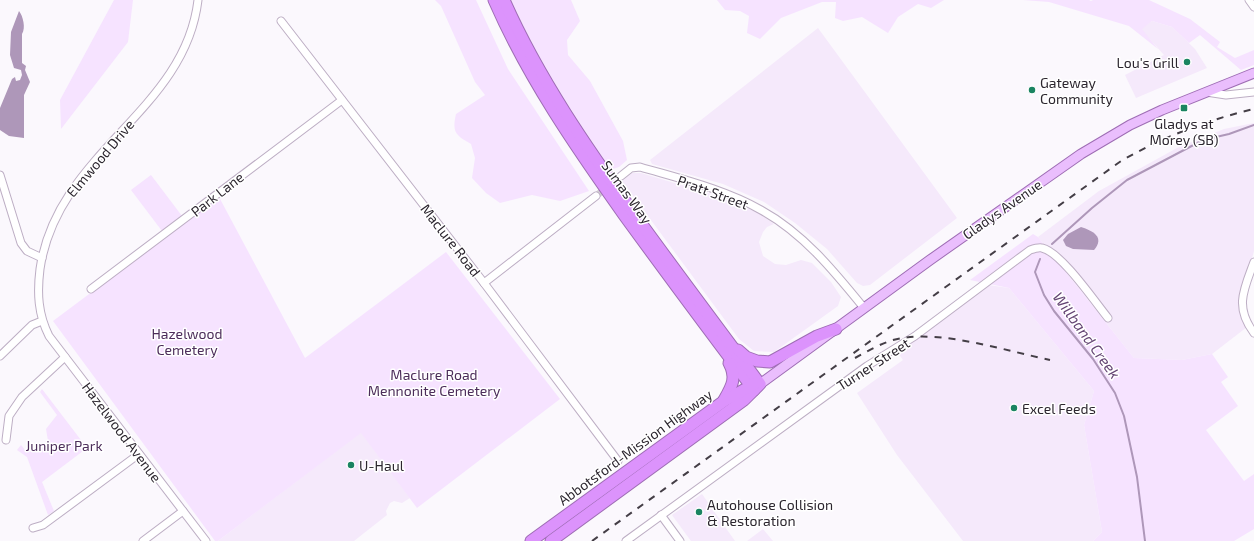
<svg xmlns="http://www.w3.org/2000/svg" width="1254" height="541" font-family="'Exo 2',sans-serif">
  <style>
    .built { fill: #f5e9fb }
    .green { fill: #f6e3ff }
    .water { fill: #ae97b9 }
    .lines { fill: none; stroke-linecap: round; stroke-linejoin: round }
    .stream { stroke: #ae97b9; stroke-width: 2 }
    .minor-tunnel { stroke: #d2ced4; stroke-width: 7; stroke-dasharray: 7 3.5; stroke-linecap: butt }
    .minor-casing { stroke: #bdaec4; stroke-width: 9 }
    .major-casing { stroke: #9e6db4; stroke-width: 11 }
    .highway-casing { stroke: #9e6db4; stroke-width: 13 }
    .minor { stroke: #fff; stroke-width: 7 }
    .major { stroke: #eabefd; stroke-width: 9 }
    .highway { stroke: #dc93fc; stroke-width: 11 }
    .rail { stroke: #443e46; stroke-width: 2; stroke-dasharray: 7 7; stroke-linecap: butt }
    .poi-dot { fill: #1a8461; stroke: #fff; stroke-width: 1.5 }
    .labels { text-anchor: middle; dominant-baseline: central; stroke-width: 3; stroke-linejoin: round; paint-order: stroke }
    .poi-label { font-size: 14px; fill: #2c262f; stroke: #fff; text-anchor: start }
    .street-label { font-size: 14px; fill: #2c262f; stroke: #fff }
    .park-label { font-size: 14px; fill: #4c2d5a; stroke: #fff }
    .water-label { font-size: 15px; font-style: italic; fill: #654574; stroke: #fff }
  </style>
  <rect width="100%" height="100%" fill="#fbf8fd"/>
  <!-- built -->
  <g class="built">
    <polygon points="1152,21 1172,27 1195,49 1207,68 1136,98 1125,75 1164,55 1141,29"/>
    <polygon points="818,28 957,218 870,285 863,286 857,283 827,249 795,223 764,202 723,184 652,164 650,160"/>
    <polygon points="1254,123 1254,251 1239,305 1247,327 1212,354 1182,360 1134,358 1038,237 1099,191 1177,148 1224,129"/>
    <polygon points="632,173 641,173 718,196 759,213 774,224 767,227 763,232 759,242 763,256 775,264 786,265 801,260 812,263 831,282 841,297 838,306 774,352 754,351 739,339 622,181"/>
    <polygon points="988,285 1009,288 1094,391 1084,425 1102,532 1093,541 963,541 897,455 857,393 903,360 898,353"/>
    <polygon points="361,432 410,498 402,503 394,501 390,503 386,511 387,515 354,541 218,541"/>
    <polygon points="702,494 718,517 735,541 691,541 672,515"/>
    <polygon points="763,529 773,541 747,541"/>
  </g>
  <!-- green -->
  <g class="green">
    <polygon points="114,0 133,0 128,42 61,129 60,100"/>
    <path d="M 435,0 L 476,0 L 508,69 L 589,191 L 560,201 L 532,195 L 500,203 L 486,193 L 472,178 L 475,158 L 471,144 C 455,135 452,132 456,114 L 485,95 L 475,82 L 441,6 Z"/>
    <path d="M 510,0 L 571,0 L 580,21 L 567,40 L 568,55 L 590,81 L 623,141 L 627,160 L 619,167 L 610,170 C 572,115 537,61 510,0 Z"/>
    <polygon points="717,0 944,0 931,8 918,4 898,17 888,33 862,17 843,21 835,18 836,2 822,2 781,18 760,39 747,33 749,16 740,11 725,10"/>
    <polygon points="1023,0 1089,0 1091,1 1093,0 1149,0 1190,19 1220,42 1217,47 1235,58 1254,50 1254,65 1241,70 1200,35 1189,43 1172,27 1152,21 1142,29 1158,49 1129,26 1049,2"/>
    <polygon points="151,175 182,216 162,231 131,190"/>
    <polygon points="219,197 305,358 446,252 560,399 417,508 361,433 218,541 215,541 53,321"/>
    <polygon points="1033,234 1038,237 1134,358 1182,360 1212,354 1228,377 1221,382 1238,406 1206,430 1244,481 1254,474 1254,529 1234,541 1093,541 1102,532 1084,425 1094,391 1009,288 970,280"/>
    <polygon points="42,389 87,448 42,482 54,511 48,515 27,457 17,450 21,445 25,450 49,447 46,429 57,415 40,392"/>
  </g>
  <!-- water -->
  <g class="water">
    <path d="M 19,11 C 23,16 26,28 22,34 L 22,63 L 26,66 L 25,70 L 30,82 L 24,95 L 24,138 L 9,136 L 0,130 L 0,108 L 12,79 L 15,77 L 16,81 L 20,80 L 22,75 L 21,70 L 14,68 L 10,55 L 11,32 Z"/>
    <path d="M 1081,227 C 1093,231 1105,237 1094,250 L 1073,249 L 1066,246 L 1063,240 L 1068,234 Z"/>
  </g>
  <g class="lines">
    <!-- stream -->
    <g class="stream">
      <polyline points="1052,244 1092,208 1127,180 1203,140 1229,134 1254,125"/>
      <polyline points="1040,259 1035,272 1044,295 1054,311 1093,359 1115,393 1124,416 1137,477 1145,541"/>
    </g>
    <!-- minor-tunnel -->
    <polyline class="minor-tunnel" points="596,196 621,176"/>
    <!-- minor casing -->
    <g class="minor-casing">
      <g id="minor">
        <path d="M 198,0 C 185,112 57,152 40,269 C 37,293 38,314 49,336 L 206,541"/>
        <polyline points="1249,0 1254,7"/>
        <polyline points="281,21 484,283 618,461"/>
        <polyline points="1206,92 1226,95 1254,92"/>
        <polyline points="0,175 21,243 27,251 42,258"/>
        <path d="M 621,176 L 631,168 L 640,167 C 681,179 724,189 761,210 C 803,233 834,271 864,308"/>
        <path d="M 1254,262 C 1244,289 1234,307 1254,333"/>
        <polyline points="484,283 596,196"/>
        <polyline points="91,289 342,100"/>
        <polyline points="0,356 32,325 42,321"/>
        <polyline points="6,440 9,416 22,397 65,357"/>
        <polyline points="661,515 680,541"/>
        <polyline points="33,528 43,525 139,454"/>
        <polyline points="143,541 183,511"/>
        <path d="M 626,541 L 867,366 L 915,336 L 1030,250 C 1033,249 1039,247 1042,248 C 1061,252 1095,302 1108,318"/>
      </g>
    </g>
    <!-- major casing -->
    <g class="major-casing">
      <polyline id="major" points="760,384 930,260 1081,154 1130,125 1162,110 1254,73"/>
    </g>
    <!-- highway casing -->
    <g class="highway-casing">
      <g id="highway">
        <path d="M 494,0 C 528,78 575,146 624,215 C 667,274 710,332 754,390"/>
        <path d="M 504,0 C 539,79 588,149 638,219 C 678,274 719,329 760,384 L 744,400 L 551,541"/>
        <polyline points="738,350 746,357 757,361 770,362 817,336 836,329"/>
        <path d="M 724,400 C 732,386 737,378 729,363"/>
        <polyline points="531,541 724,401 756,383"/>
      </g>
    </g>
    <!-- minor -->
    <use href="#minor" class="minor"/>
    <!-- major -->
    <use href="#major" class="major"/>
    <!-- highway -->
    <use href="#highway" class="highway"/>
    <!-- rail -->
    <g class="rail">
      <path d="M 855,358 C 870,350 886,340 903,338 C 945,331 1007,351 1050,360"/>
      <path d="M 592,541 L 1121,161 C 1163,137 1207,120 1254,109"/>
    </g>
  </g>
  <!-- markers -->
  <g class="poi-dot">
    <circle cx="1187" cy="62" r="4"/>
    <circle cx="1032" cy="90" r="4"/>
    <rect x="1180" y="104" width="8" height="8" rx="2"/>
    <circle cx="1014" cy="408" r="4"/>
    <circle cx="351" cy="465" r="4"/>
    <circle cx="699" cy="512" r="4"/>
  </g>
  <g class="labels">
    <!-- poi labels -->
    <g class="poi-label">
      <text x="1179" y="62" text-anchor="end">Lou's Grill</text>
      <text x="1040" y="82">Gateway<tspan x="1040" dy="16">Community</tspan></text>
      <text x="1184" y="123" text-anchor="middle">Gladys at<tspan x="1184" dy="16">Morey (SB)</tspan></text>
      <text x="1022" y="408">Excel Feeds</text>
      <text x="359" y="465">U-Haul</text>
      <text x="707" y="504">Autohouse Collision<tspan x="707" dy="16">&amp; Restoration</tspan></text>
    </g>
    <!-- street labels -->
    <g class="street-label">
      <text transform="translate(100 158) rotate(-50)">Elmwood Drive</text>
      <text transform="translate(627 192) rotate(54)">Sumas Way</text>
      <text transform="translate(713 192) rotate(20)">Pratt Street</text>
      <text transform="translate(217 194) rotate(-38)">Park Lane</text>
      <text transform="translate(1002 209) rotate(-35)">Gladys Avenue</text>
      <text transform="translate(451 240) rotate(52)">Maclure Road</text>
      <text transform="translate(873 364) rotate(-33)">Turner Street</text>
      <text transform="translate(122 432) rotate(53)">Hazelwood Avenue</text>
      <text transform="translate(635 447) rotate(-36)">Abbotsford-Mission Highway</text>
    </g>
    <!-- park labels -->
    <g class="park-label">
      <text x="187" y="333">Hazelwood<tspan x="187" dy="16">Cemetery</tspan></text>
      <text x="434" y="374">Maclure Road<tspan x="434" dy="16">Mennonite Cemetery</tspan></text>
      <text x="64" y="445">Juniper Park</text>
    </g>
    <!-- water labels -->
    <g class="water-label">
      <text transform="translate(1087 335) rotate(54)">Willband Creek</text>
    </g>
  </g>
</svg>
